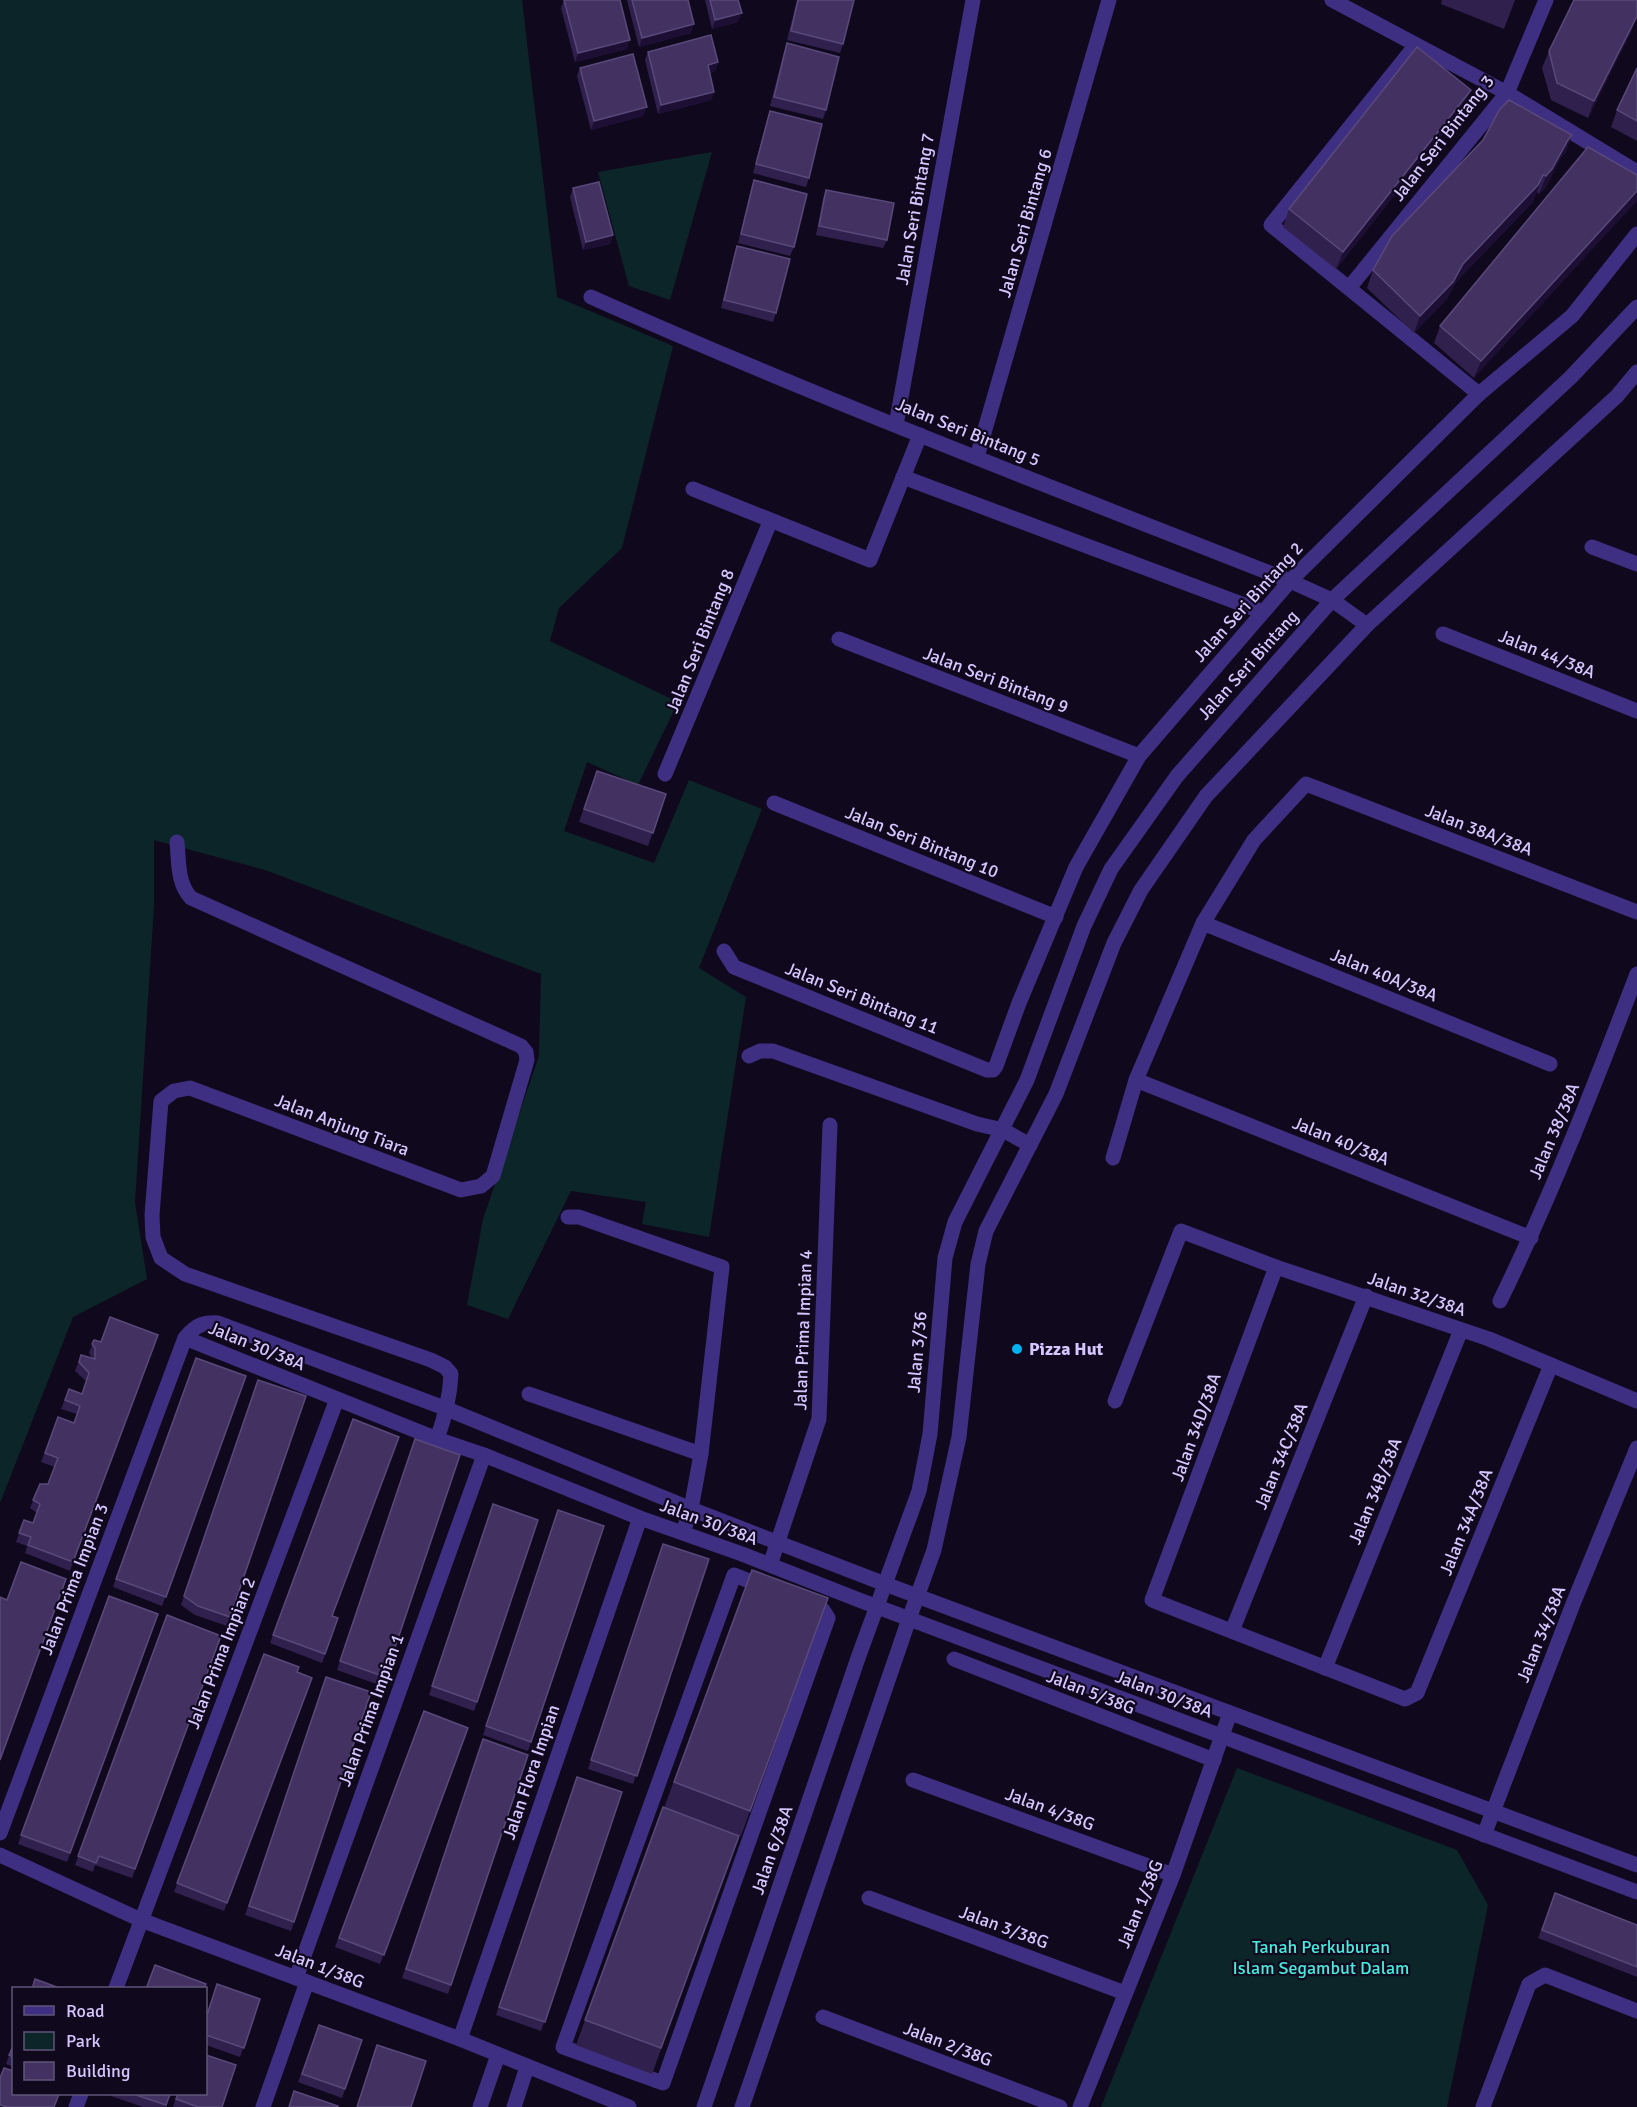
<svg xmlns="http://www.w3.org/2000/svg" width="1637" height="2107" font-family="Signika,sans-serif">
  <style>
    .green { fill: #0c2528 }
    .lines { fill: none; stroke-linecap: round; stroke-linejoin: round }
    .minor { stroke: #3f2f82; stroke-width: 15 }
    .wall { fill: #30204e }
    .shaded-wall { fill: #1c0f33 }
    .building { fill: #423161; stroke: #59497a; stroke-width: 1.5 }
    .poi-dot { fill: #00b2f1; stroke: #10091e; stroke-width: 2 }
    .labels { text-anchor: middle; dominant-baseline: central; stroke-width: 4.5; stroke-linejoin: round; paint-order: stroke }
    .street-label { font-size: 18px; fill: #d6c6ff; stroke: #10091e }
    .poi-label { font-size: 18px; font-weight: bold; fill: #d6c6ff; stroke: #10091e; text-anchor: start }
    .park-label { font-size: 18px; fill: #46ebdd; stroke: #10091e }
  </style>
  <rect width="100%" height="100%" fill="#10091e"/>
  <!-- green -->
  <g class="green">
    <polygon points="0,0 522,0 557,297 673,346 622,548 559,608 550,641 678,702 638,785 587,762 564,831 654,863 689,780 762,809 699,968 746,997 709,1237 642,1224 646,1202 571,1191 508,1319 467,1305 483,1219 539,1056 541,974 265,870 154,840 154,906 135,1202 147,1279 73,1317 0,1503"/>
    <polygon points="712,152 670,300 629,286 598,172"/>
    <polygon points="1237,1768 1457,1850 1488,1905 1447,2107 1101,2107"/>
  </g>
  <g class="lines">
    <!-- minor -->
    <g class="minor">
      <polyline points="1332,0 1507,93 1637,172"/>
      <polyline points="1416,45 1271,225 1479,394"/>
      <polyline points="1349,288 1507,93 1546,0"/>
      <path d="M 591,297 C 820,399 1056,489 1290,581 L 1332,600 L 1367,625"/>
      <polyline points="896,425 973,0"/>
      <polyline points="977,457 1109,0"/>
      <polyline points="903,477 1263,612"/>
      <polyline points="693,489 870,560 920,435"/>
      <polyline points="1592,547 1637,564"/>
      <polyline points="1443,634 1637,711"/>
      <polyline points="839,639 1139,756"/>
      <polyline points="665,774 770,522"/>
      <polyline points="774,803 1056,917"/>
      <path d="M 177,842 C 179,861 177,883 191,898 L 521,1046 L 526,1052 L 527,1060 L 493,1176 L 481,1186 L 461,1190 L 190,1088 L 174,1091 L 161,1101 L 152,1215 L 153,1237 L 161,1258 L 185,1274 L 431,1360 L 445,1367 L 451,1374 C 450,1397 445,1417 437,1439"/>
      <polyline points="1203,923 1550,1064"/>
      <polyline points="724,951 734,967 987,1070 993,1070 996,1066 1019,1003 1076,867 1139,756 1290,581 1479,394 1572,316 1637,234"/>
      <polyline points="749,1056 760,1051 773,1051 977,1124 1003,1130 1030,1145"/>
      <polyline points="1136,1080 1531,1238"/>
      <polyline points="1113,1158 1136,1080 1203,923 1254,840 1306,784 1637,912"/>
      <polyline points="568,1217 579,1217 722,1267 701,1454 691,1509 683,1532"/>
      <polyline points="1276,1267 1152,1600 1405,1699 1417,1693 1551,1365"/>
      <path d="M 1500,1301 C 1552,1194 1595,1084 1637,974"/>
      <polyline points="185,1338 437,1439 484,1455 640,1518 742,1554 859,1600 1637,1892"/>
      <polyline points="529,1394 701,1454"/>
      <polyline points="1115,1401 1181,1231 1276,1267 1489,1339 1637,1401"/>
      <polyline points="770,1565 819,1419 830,1125"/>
      <polygon points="734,1575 823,1610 828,1618 663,2083 563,2047"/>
      <polyline points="1232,1631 1366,1296"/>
      <polyline points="954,1659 1214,1760"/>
      <polyline points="1325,1668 1461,1330"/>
      <polyline points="913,1780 1173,1875"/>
      <path d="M 0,1833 L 185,1338 C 195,1326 202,1322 218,1323 L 447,1409 L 691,1509 L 885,1584 L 1637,1865"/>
      <polyline points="1484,1835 1573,1604 1637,1448"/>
      <polyline points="0,1855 141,1920 460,2039 629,2107"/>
      <polyline points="869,1898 1125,1993"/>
      <polyline points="296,1978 484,1455"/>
      <polyline points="116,1988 337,1399"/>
      <polyline points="823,2017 1060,2107"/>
      <polyline points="460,2039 640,1518"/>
      <polyline points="76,2107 81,2094"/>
      <polyline points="263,2107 307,1982"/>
      <polyline points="480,2107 498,2055"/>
      <polyline points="514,2107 527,2067"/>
      <polyline points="704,2107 858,1658 919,1491 930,1434 945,1258 955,1222 1027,1080 1084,926 1111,869 1177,776 1332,600 1571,377 1637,307"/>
      <polyline points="742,2107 909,1619 934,1550 959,1437 978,1264 986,1231 1056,1094 1114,943 1141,890 1206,796 1367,625 1617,396 1637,372"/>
      <polyline points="1080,2107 1173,1875 1230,1713"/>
      <polyline points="1483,2107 1529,1984 1545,1975 1637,2011"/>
    </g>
  </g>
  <!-- wall -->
  <g class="wall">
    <polygon points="564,0 627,49 575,62 561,8"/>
    <polygon points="627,0 688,0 691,33 639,47"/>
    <polygon points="705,0 738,0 738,22 712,29"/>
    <polygon points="797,0 854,0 843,44 840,53 787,40"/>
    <polygon points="1442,0 1515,0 1504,29 1441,4"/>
    <polygon points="1632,30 1588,118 1551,100 1542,68 1549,51"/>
    <polygon points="787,43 826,110 823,119 770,106 784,52"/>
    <polygon points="648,52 718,62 715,71 710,73 714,92 711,100 658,114 645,60"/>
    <polygon points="580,68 643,116 591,130 577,76"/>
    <polygon points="1637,68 1637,141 1611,127 1617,110"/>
    <polygon points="1464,107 1336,269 1283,227 1289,209"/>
    <polygon points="770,111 809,178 806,187 753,173 767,120"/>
    <polygon points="1588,147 1474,378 1434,343 1440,326"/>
    <polygon points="1566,152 1561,157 1546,187 1539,194 1537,192 1532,203 1456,282 1447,299 1414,333 1367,288 1373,270"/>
    <polygon points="754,180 794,247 790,256 738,243 751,189"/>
    <polygon points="573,188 613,235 610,244 583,250 570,197"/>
    <polygon points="826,190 887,240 883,248 816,235 823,198"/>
    <polygon points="737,246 776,313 773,322 721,308 734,255"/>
    <polygon points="597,771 666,794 648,846 579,822"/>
    <polygon points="158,1335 70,1571 25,1553 27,1546 16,1542 24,1520 33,1523 37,1513 30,1508 40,1484 48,1484 55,1467 41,1462 58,1417 74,1423 77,1414 61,1409 69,1389 82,1394 86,1381 75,1371 81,1355 92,1358 89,1353 94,1340 101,1342"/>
    <polygon points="196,1358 246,1376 162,1606 113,1587"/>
    <polygon points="258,1380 306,1396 227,1626 195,1615 181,1605"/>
    <polygon points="353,1419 332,1616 338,1618 322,1663 270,1643"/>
    <polygon points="415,1439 460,1455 382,1686 337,1670"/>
    <polygon points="493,1504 538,1520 474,1711 429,1695"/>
    <polygon points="558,1510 531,1742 528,1751 483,1735"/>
    <polygon points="663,1544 709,1559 633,1784 588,1769"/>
    <polygon points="752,1570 828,1598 741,1836 664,1808"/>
    <polygon points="109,1596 158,1614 67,1862 18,1844"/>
    <polygon points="167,1615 221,1636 132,1878 95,1865 93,1872 75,1865"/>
    <polygon points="264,1654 297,1672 312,1678 224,1911 174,1892"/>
    <polygon points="326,1677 371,1692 291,1931 245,1915"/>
    <polygon points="424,1711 468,1728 380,1964 335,1947"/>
    <polygon points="483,1739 528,1755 448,1994 402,1978"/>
    <polygon points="577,1777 622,1792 541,2031 496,2015"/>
    <polygon points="663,1807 739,1836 652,2074 576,2045"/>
    <polygon points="1555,1893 1637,1925 1637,1977 1538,1938"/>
    <polygon points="260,1999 240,2057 206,2045 206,2017"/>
    <polygon points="319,2025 362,2040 342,2098 298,2082"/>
    <polygon points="14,2043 14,2067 6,2064"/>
    <polygon points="112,2094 170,2094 166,2107 143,2107 111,2096"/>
    <polygon points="177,2094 222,2107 173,2107"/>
  </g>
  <!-- shaded-wall -->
  <g class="shaded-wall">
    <polygon points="742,13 738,22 712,29 715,20"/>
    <polygon points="1637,16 1632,30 1588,118 1594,101"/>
    <polygon points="694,24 691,33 639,47 642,38"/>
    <polygon points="630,40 627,49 575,62 578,53"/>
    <polygon points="718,62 715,71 705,74 708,65"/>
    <polygon points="1471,90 1464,107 1336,269 1343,252"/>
    <polygon points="714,92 711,100 658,114 661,105"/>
    <polygon points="647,107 643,116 591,130 594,121"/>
    <polygon points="1572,135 1566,152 1561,157 1546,187 1539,194 1546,176 1568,140"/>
    <polygon points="1543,175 1537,192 1532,203 1456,282 1447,299 1414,333 1420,316 1463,264"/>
    <polygon points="1637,191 1637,201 1474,378 1481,361"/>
    <polygon points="613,235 610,244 583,250 586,242"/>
  </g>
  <!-- building -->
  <g class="building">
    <polygon points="564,0 620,0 630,40 578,53"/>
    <polygon points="632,0 688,0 694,24 642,38"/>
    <polygon points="710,0 738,0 742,13 715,20"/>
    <polygon points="798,0 854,0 843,44 791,31"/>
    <polygon points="1574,0 1637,0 1637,16 1594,101 1557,83 1549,51"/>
    <polygon points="711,35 718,62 708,65 714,92 661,105 648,52"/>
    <polygon points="787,43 839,57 826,110 774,97"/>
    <polygon points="1417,47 1471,90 1343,252 1289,209"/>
    <polygon points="633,54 647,107 594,121 580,68"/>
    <polygon points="1637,68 1637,121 1617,110"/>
    <polygon points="1509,100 1572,135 1568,140 1552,169 1546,176 1543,175 1538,185 1463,264 1453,282 1420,316 1373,270 1392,236 1483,140 1500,109"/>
    <polygon points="770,111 822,124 809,178 756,164"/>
    <polygon points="1588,147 1637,175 1637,191 1481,361 1440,326"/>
    <polygon points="754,180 807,194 794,247 741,234"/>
    <polygon points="599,182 613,235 586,242 573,188"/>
    <polygon points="826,190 894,203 887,240 819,226"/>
    <polygon points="737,246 790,259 776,313 724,300"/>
    <polygon points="597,771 666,794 653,833 584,809"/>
    <polygon points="110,1317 158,1335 73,1562 28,1545 31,1537 19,1533 24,1520 33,1523 40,1504 33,1500 40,1484 48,1484 58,1458 45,1453 58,1417 74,1423 80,1406 65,1400 69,1389 82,1394 89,1373 79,1362 81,1355 95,1359 95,1348 92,1344 94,1340 101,1342"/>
    <polygon points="196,1358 246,1376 166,1597 116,1579"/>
    <polygon points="258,1380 306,1396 230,1617 198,1606 184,1596"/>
    <polygon points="353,1419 399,1437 332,1616 338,1618 325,1654 273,1635"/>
    <polygon points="415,1439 460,1455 385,1677 340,1661"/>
    <polygon points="493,1504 538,1520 477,1702 432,1686"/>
    <polygon points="558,1510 604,1526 531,1742 486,1726"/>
    <polygon points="663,1544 709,1559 637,1776 591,1760"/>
    <polygon points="21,1562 66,1579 0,1760 0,1597 7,1600"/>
    <polygon points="752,1570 828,1598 750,1811 674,1782"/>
    <polygon points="109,1596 158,1614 70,1853 21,1835"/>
    <polygon points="167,1615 221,1636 135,1869 99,1856 96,1863 78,1856"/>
    <polygon points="264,1654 299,1667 297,1672 312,1678 227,1903 177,1883"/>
    <polygon points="326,1677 371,1692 294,1922 249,1906"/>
    <polygon points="424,1711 468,1728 384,1955 339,1938"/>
    <polygon points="483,1739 528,1755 451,1985 406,1969"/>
    <polygon points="577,1777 622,1792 545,2022 499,2007"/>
    <polygon points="663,1807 739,1836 661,2048 585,2020"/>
    <polygon points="1555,1893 1637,1925 1637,1967 1542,1930"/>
    <polygon points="155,1965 206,1984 204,1989 146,1989"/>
    <polygon points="35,1979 62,1989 32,1989"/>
    <polygon points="217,1984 260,1999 244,2048 206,2035 206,2018"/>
    <polygon points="319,2025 362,2040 345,2089 302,2074"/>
    <polygon points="14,2044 14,2057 9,2055"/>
    <polygon points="377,2045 426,2061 411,2107 357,2107"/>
    <polygon points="206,2055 236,2065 222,2107 198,2107 176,2099 178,2094 206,2094"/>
    <polygon points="4,2068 14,2071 14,2094 59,2094 54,2107 7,2107 0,2105 0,2078"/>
    <polygon points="294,2091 338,2106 337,2107 289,2107"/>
    <polygon points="133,2094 170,2094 166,2105"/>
  </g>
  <!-- markers -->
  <circle class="poi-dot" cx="1017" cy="1349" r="6"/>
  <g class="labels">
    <!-- street labels -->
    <g class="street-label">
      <text transform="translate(1443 138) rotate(-52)">Jalan Seri Bintang 3</text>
      <text transform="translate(915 209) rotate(-80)">Jalan Seri Bintang 7</text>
      <text transform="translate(1025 223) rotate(-74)">Jalan Seri Bintang 6</text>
      <text transform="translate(968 432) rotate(22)">Jalan Seri Bintang 5</text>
      <text transform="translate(1248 602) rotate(-48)">Jalan Seri Bintang 2</text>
      <text transform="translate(700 641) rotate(-68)">Jalan Seri Bintang 8</text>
      <text transform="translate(1547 654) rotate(22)">Jalan 44/38A</text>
      <text transform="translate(1248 665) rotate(-48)">Jalan Seri Bintang</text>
      <text transform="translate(996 680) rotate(21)">Jalan Seri Bintang 9</text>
      <text transform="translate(1479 830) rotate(21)">Jalan 38A/38A</text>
      <text transform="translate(922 842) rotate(22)">Jalan Seri Bintang 10</text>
      <text transform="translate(1384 975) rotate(22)">Jalan 40A/38A</text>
      <text transform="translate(862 998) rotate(22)">Jalan Seri Bintang 11</text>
      <text transform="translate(342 1125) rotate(21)">Jalan Anjung Tiara</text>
      <text transform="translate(1554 1131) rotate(-67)">Jalan 38/38A</text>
      <text transform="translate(1341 1141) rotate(22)">Jalan 40/38A</text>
      <text transform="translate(1417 1294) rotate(19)">Jalan 32/38A</text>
      <text transform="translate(803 1330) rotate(-88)">Jalan Prima Impian 4</text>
      <text transform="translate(257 1346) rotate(22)">Jalan 30/38A</text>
      <text transform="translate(917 1352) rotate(-85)">Jalan 3/36</text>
      <text transform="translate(1196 1427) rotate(-70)">Jalan 34D/38A</text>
      <text transform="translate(1281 1456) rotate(-68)">Jalan 34C/38A</text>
      <text transform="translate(1375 1491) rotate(-68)">Jalan 34B/38A</text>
      <text transform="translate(709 1522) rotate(20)">Jalan 30/38A</text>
      <text transform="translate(1466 1522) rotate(-68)">Jalan 34A/38A</text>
      <text transform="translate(74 1579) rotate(-69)">Jalan Prima Impian 3</text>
      <text transform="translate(1541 1634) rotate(-68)">Jalan 34/38A</text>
      <text transform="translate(221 1653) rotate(-69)">Jalan Prima Impian 2</text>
      <text transform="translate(1091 1692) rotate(21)">Jalan 5/38G</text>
      <text transform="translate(1164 1694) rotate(21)">Jalan 30/38A</text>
      <text transform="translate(371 1710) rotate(-70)">Jalan Prima Impian 1</text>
      <text transform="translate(531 1772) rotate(-71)">Jalan Flora Impian</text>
      <text transform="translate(1050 1809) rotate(20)">Jalan 4/38G</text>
      <text transform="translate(772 1850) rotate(-71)">Jalan 6/38A</text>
      <text transform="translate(1140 1904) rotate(-68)">Jalan 1/38G</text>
      <text transform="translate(1004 1927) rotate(20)">Jalan 3/38G</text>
      <text transform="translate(320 1966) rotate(21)">Jalan 1/38G</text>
      <text transform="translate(948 2044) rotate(21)">Jalan 2/38G</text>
    </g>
    <!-- poi labels -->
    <g class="poi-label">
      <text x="1029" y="1349">Pizza Hut</text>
    </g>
    <!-- park labels -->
    <g class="park-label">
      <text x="1321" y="1947">Tanah Perkuburan<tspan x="1321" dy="21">Islam Segambut Dalam</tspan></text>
    </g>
  </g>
  <!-- legend -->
  <rect x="12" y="1987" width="195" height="108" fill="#10091e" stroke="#5f5578" stroke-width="1.5"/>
  <rect x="24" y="2006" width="30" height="9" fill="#3f2f82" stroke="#5f5578" stroke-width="1.5"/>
  <text x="66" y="2017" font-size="18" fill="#d6c6ff">Road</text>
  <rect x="24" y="2032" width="30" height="18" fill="#0c2528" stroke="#5f5578" stroke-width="1.5"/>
  <text x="66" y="2047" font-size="18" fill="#d6c6ff">Park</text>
  <rect x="24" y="2062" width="30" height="18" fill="#423161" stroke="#5f5578" stroke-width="1.5"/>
  <text x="66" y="2077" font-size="18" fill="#d6c6ff">Building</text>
</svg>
